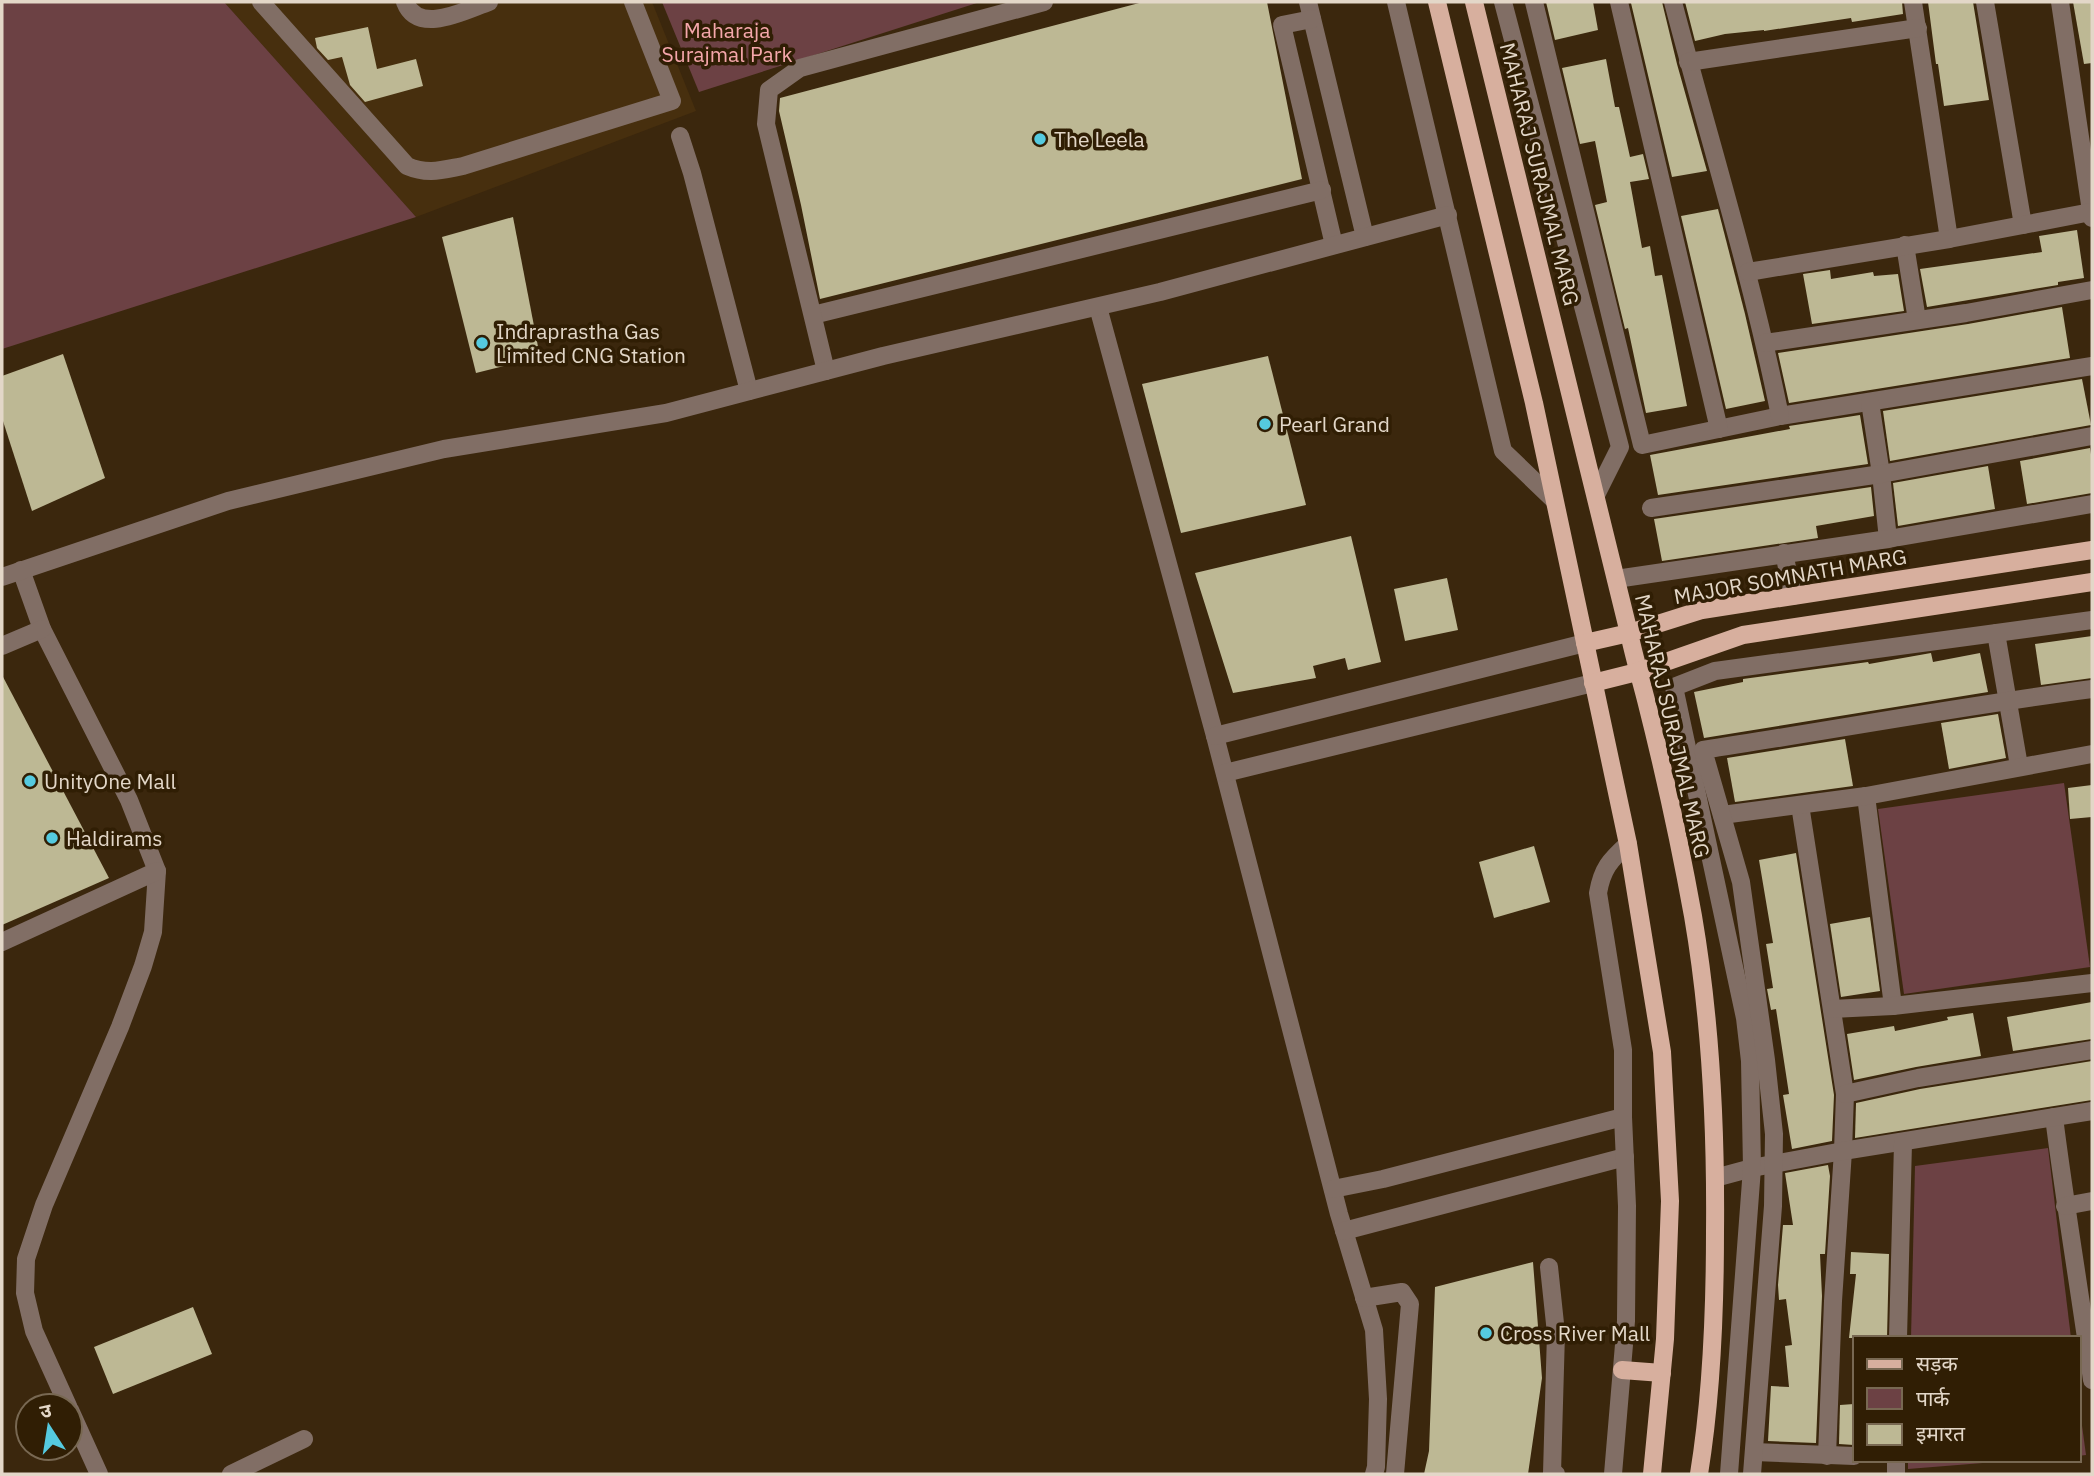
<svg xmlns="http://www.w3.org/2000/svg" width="2094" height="1476" font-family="'IBM Plex Sans','Noto Sans Devanagari',sans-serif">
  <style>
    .built { fill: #472f0e }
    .green { fill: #6c4144 }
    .building { fill: #bdb894 }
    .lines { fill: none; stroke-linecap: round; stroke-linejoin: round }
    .minor { stroke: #816e65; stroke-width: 18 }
    .major { stroke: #d7af9e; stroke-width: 18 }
    .poi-dot { fill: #55cadf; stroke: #301e04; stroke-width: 2.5 }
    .labels { text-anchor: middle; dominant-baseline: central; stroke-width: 7; stroke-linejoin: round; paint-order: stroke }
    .park-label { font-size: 21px; fill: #f5a7ab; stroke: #301e04 }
    .poi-label { font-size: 21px; fill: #e3d7c8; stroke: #301e04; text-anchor: start }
    .street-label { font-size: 21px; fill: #e3d7c8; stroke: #301e04 }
  </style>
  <rect width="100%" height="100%" fill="#3b270d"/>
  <!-- built -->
  <polygon class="built" points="224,2 652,2 696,111 416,217"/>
  <!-- green -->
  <g class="green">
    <polygon points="2,2 224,2 416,217 2,349"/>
    <polygon points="662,2 980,2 699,92"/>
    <polygon points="2064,783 2090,967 1904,994 1878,809"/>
    <polygon points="2048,1148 2071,1338 1911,1338 1915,1166"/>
    <polygon points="2078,1396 2086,1455 2078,1456"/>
    <polygon points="1908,1460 2020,1460 1908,1469"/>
  </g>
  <!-- building -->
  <g class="building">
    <polygon points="1143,2 1267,2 1302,179 820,299 801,205 779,111 780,98"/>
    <polygon points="1546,2 1593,2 1598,30 1555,40"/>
    <polygon points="1639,2 1662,2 1677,64 1707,171 1672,177 1631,3"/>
    <polygon points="1685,2 1902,2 1903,14 1852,22 1851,18 1764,31 1764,30 1725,34 1695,41"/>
    <polygon points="1928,2 1973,2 1989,100 1944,106 1938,64 1936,64"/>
    <polygon points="2073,2 2092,2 2092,63 2084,64"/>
    <polygon points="368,27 377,69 416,59 423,86 365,102 350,85 342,57 328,60 317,48 315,38"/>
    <polygon points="1606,59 1615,107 1619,107 1630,157 1643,154 1649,179 1630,182 1642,248 1650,246 1655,276 1662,275 1687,406 1646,413 1628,328 1625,329 1595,205 1607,202 1595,141 1580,144 1562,68"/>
    <polygon points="1718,209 1745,314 1765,401 1726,409 1681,216"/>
    <polygon points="513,217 540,357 476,373 442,237"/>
    <polygon points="2077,230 2084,278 2058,282 2058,285 1927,307 1920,269 2042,252 2039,236"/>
    <polygon points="1830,270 1831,279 1873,272 1874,276 1898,274 1904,311 1812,324 1803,274"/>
    <polygon points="2062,307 2070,358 1789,403 1778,353 1968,324"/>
    <polygon points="63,354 105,478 32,511 2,418 2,376"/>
    <polygon points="1268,356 1306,505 1181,533 1142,384"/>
    <polygon points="2082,379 2091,425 1890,461 1883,411"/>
    <polygon points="1860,415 1868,464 1658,495 1650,455 1790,429 1789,426"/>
    <polygon points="2090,448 2092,461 2092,493 2027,504 2020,461"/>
    <polygon points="1988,466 1995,509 1898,526 1893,483"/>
    <polygon points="1871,487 1874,516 1816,526 1818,538 1662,561 1654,519"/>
    <polygon points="1351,536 1381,662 1348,670 1345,658 1313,666 1316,678 1233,693 1195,573"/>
    <polygon points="1447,578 1458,630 1405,641 1394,589"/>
    <polygon points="2092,636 2092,678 2041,685 2035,644"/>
    <polygon points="1931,653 1933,662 1980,653 1988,692 1704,738 1694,692 1743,682 1743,679 1868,662 1869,664"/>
    <polygon points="2,675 109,878 2,925"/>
    <polygon points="1998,714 2006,758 1949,769 1941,723"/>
    <polygon points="1845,739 1853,786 1735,802 1727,758"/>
    <polygon points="2092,785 2092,817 2070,819 2068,788"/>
    <polygon points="1534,846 1550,902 1494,918 1479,862"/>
    <polygon points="1796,853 1834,1095 1832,1141 1792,1149 1783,1095 1789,1094 1776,1009 1771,1010 1767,989 1773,988 1766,944 1773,943 1759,860"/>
    <polygon points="1870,917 1880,991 1841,997 1830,924"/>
    <polygon points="2092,1002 2092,1039 2013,1051 2007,1017"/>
    <polygon points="1973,1013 1981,1056 1916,1067 1854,1080 1847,1034 1894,1026 1895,1031 1948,1020 1947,1017"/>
    <polygon points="2092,1061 2092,1100 1855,1138 1856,1103 1920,1089"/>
    <polygon points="1828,1165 1830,1176 1825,1254 1820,1254 1822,1296 1816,1443 1768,1441 1771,1386 1789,1387 1785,1346 1792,1345 1786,1299 1779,1300 1778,1285 1783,1225 1793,1225 1785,1173"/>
    <polygon points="1851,1252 1889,1254 1887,1338 1849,1338 1856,1274 1850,1274"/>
    <polygon points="1533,1262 1542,1378 1528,1474 1424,1474 1429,1451 1435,1287"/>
    <polygon points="193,1307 212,1354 113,1394 94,1347"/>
    <polygon points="1854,1404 1854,1445 1839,1444 1840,1405"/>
  </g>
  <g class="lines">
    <!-- minor -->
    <g class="minor">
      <path d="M 261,2 L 407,166 C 428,175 442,170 463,166 L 672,101 L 633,2"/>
      <path d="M 405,2 C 418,36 466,10 489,2"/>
      <polyline points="1308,2 1365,237"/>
      <polyline points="1396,2 1503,451 1554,500"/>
      <polyline points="1503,2 1620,447 1596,495"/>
      <polyline points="1534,2 1642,445 1780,416 2092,366"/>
      <polyline points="1619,2 1719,429"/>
      <path d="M 1673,2 C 1709,140 1752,276 1780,416"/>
      <polyline points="1913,2 1949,239"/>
      <polyline points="1985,2 2023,225"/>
      <polyline points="2060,2 2092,218"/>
      <polyline points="1312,19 1282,25 1334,245"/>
      <polyline points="1688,62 1918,28"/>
      <polyline points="680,136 692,173 749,391"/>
      <polyline points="1905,245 1917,320"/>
      <polyline points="1748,272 1949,239 2091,212"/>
      <polyline points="1098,307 1215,736 1339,1214 1374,1330 1378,1399 1376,1467 1374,1474"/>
      <polyline points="813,315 1322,190"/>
      <polyline points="1765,343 1966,313 2092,290"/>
      <polyline points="826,371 766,124 769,90 800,68 1044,2"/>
      <polyline points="1870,402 1881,474 1888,539"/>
      <polyline points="1651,508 1881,474 2092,436"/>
      <polyline points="1784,553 1793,596"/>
      <polyline points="21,570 42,629 129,800 157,871 153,932 143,966 120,1027 44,1205 26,1259 25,1293 34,1331 68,1406"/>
      <polyline points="2,577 228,501 444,449 666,413 883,356 1160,292 1448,215"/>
      <polyline points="1616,579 1888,539 2092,504"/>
      <polyline points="1996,633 2019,766"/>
      <polyline points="2,646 42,629"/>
      <polyline points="1215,736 1585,643"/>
      <polyline points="1225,773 1593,683"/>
      <polyline points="1866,796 1893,1006"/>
      <polyline points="1800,805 1845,1094 1843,1151 1833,1301 1827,1456"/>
      <polyline points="1722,815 1866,796 2092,754"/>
      <polyline points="2,942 157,871"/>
      <polyline points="1832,1009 1893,1006 2092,983"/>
      <polyline points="1845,1094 1918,1078 2092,1050"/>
      <path d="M 2054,1117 C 2065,1205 2080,1292 2092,1380"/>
      <polyline points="1715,1178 1752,1168 1843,1151 2092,1111"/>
      <polyline points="1333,1189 1383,1179 1623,1117"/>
      <polyline points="2065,1206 2092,1201"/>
      <polyline points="1344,1231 1625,1157"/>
      <polyline points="1549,1267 1556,1333 1552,1473 1556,1474"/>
      <polyline points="1364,1298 1402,1292 1410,1304 1395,1474"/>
      <polyline points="1898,1338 1903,1143"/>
      <polyline points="70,1410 99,1474"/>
      <polyline points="1754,1452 1854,1456"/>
      <polyline points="231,1474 304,1439"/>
      <path d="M 1613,1474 L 1626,1321 L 1627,1206 L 1623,1117 L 1623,1050 L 1598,893 C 1602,869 1610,860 1628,844"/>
      <polyline points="1729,1474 1752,1168 1750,1061 1745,1018 1674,687 1715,671 2092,620"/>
      <path d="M 1752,1474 L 1773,1206 L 1774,1134 L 1766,1060 L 1741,882 L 1703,750 C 1833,730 1962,706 2092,689"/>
      <polyline points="1896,1474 1896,1460"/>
    </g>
    <!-- major -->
    <g class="major">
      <polyline points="1437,2 1534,403 1628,844 1662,1052 1670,1201 1665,1339 1652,1474"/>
      <path d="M 1474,2 L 1629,633 C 1634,656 1640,677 1646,700 C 1664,771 1680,844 1693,916 C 1711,1021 1716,1127 1715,1232 C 1715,1313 1712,1394 1699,1474"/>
      <polyline points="1585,643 1629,633 1702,610 2092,550"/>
      <polyline points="1593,683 1637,672 1743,635 2092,582"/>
      <polyline points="1622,1370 1662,1373"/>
    </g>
  </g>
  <!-- markers -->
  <g class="poi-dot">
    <circle cx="1040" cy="139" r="7"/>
    <circle cx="482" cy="343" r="7"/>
    <circle cx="1265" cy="424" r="7"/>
    <circle cx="30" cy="781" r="7"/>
    <circle cx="52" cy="838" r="7"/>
    <circle cx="1486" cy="1333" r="7"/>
  </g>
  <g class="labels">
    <!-- park labels -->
    <g class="park-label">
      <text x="727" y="30">Maharaja<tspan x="727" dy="24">Surajmal Park</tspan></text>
    </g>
    <!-- poi labels -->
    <g class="poi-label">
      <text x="1054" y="139">The Leela</text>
      <text x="496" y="331">Indraprastha Gas<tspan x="496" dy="24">Limited CNG Station</tspan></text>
      <text x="1279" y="424">Pearl Grand</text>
      <text x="44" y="781">UnityOne Mall</text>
      <text x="66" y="838">Haldirams</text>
      <text x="1500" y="1333">Cross River Mall</text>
    </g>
    <!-- street labels -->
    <g class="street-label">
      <text transform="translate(1540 174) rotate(76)">MAHARAJ SURAJMAL MARG</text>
      <text transform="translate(1790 576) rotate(-10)">MAJOR SOMNATH MARG</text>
      <text transform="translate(1673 726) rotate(77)">MAHARAJ SURAJMAL MARG</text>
    </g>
  </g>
  <!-- border -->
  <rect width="2094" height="1476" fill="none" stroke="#e3d7c8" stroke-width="7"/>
  <!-- legend -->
  <rect x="1853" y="1336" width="228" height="126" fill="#301e04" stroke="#786852" stroke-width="2"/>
  <rect x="1867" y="1359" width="35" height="10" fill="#d7af9e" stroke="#786852" stroke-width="2"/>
  <text x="1916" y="1371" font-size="21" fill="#e3d7c8">सड़क</text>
  <rect x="1867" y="1388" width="35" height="21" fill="#6c4144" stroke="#786852" stroke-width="2"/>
  <text x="1916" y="1406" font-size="21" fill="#e3d7c8">पार्क</text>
  <rect x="1867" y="1424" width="35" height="21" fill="#bdb894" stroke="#786852" stroke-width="2"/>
  <text x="1916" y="1441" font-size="21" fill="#e3d7c8">इमारत</text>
  <!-- north arrow -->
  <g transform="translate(49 1427) rotate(348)"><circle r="33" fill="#301e04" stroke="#786852" stroke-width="2"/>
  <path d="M0-5L12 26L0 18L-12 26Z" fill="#55cadf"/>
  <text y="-10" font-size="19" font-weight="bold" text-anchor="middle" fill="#e3d7c8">उ</text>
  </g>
</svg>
